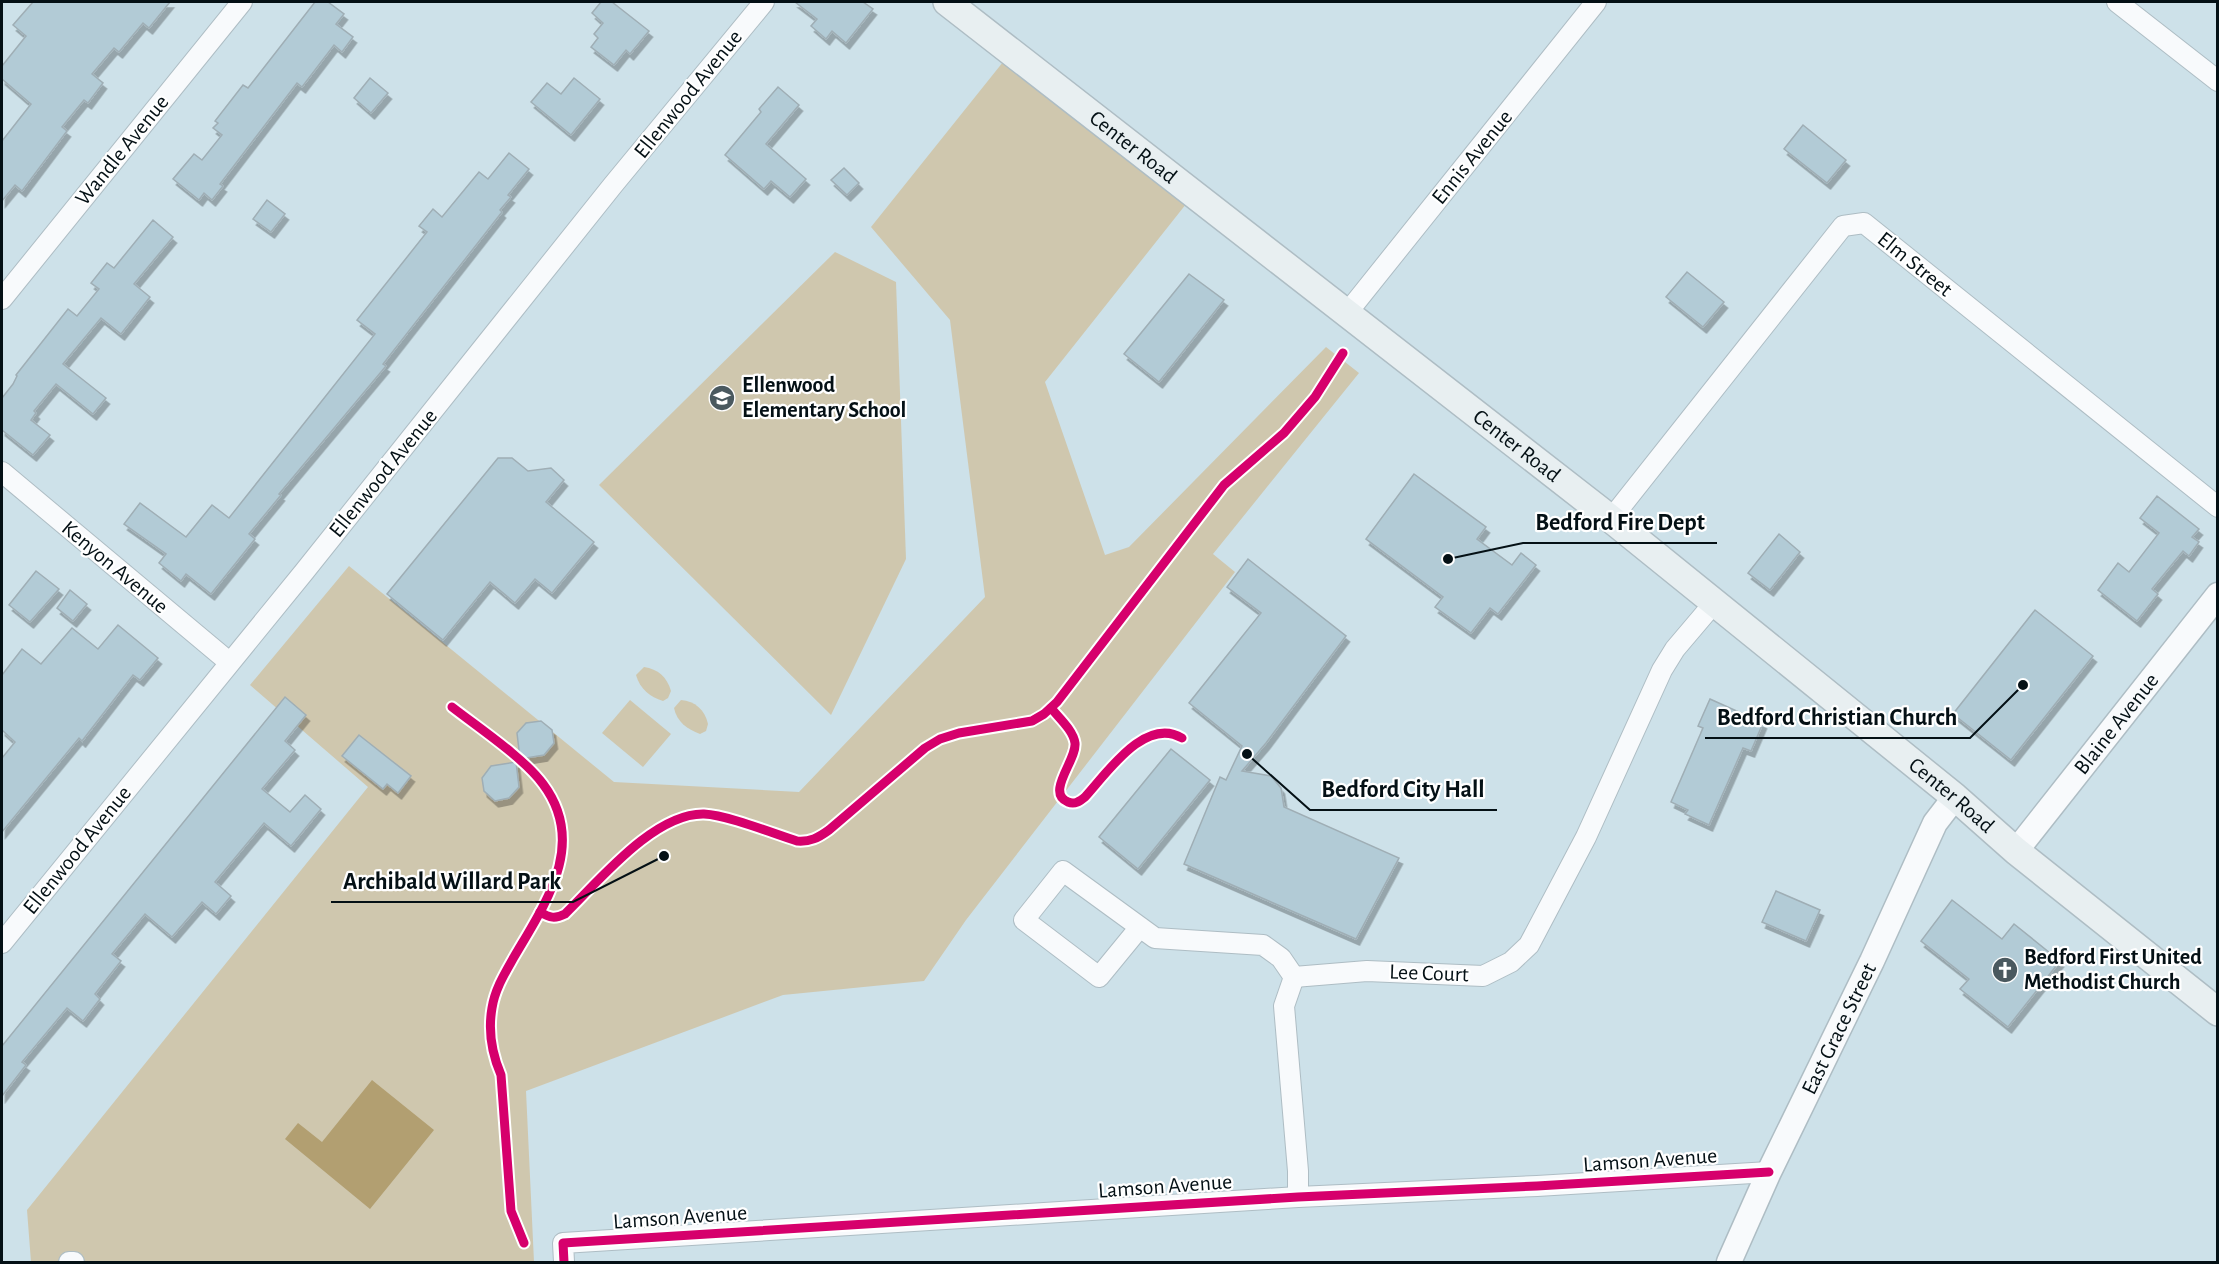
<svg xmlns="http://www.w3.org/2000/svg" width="2219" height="1264" font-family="'Alegreya Sans',sans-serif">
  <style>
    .green { fill: #cfc7ae }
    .water { fill: #b29f71 }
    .building { fill: #b2cbd6; stroke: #9faeb5; stroke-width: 1.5; filter: url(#shadow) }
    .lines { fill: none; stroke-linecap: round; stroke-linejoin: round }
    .minor-casing { stroke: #aebdc4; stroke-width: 22 }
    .tertiary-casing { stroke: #aebdc4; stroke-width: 27 }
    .secondary-casing { stroke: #aebdc4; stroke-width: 30 }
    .minor { stroke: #f8fafc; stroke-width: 20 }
    .tertiary { stroke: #f8fafc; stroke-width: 24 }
    .secondary { stroke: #e8eff1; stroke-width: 27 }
    .cycleway-casing { stroke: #fff; stroke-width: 13 }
    .cycleway { stroke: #d6006c; stroke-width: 9 }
    .labels { text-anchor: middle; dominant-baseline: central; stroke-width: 4.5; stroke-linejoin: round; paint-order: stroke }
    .street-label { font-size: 22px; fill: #041015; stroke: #fff }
    .poi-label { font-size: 22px; font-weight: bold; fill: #041015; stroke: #fff; text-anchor: start }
    .leader { fill: none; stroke: #041015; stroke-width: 2 }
    .callout-dot { fill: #041015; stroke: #fff; stroke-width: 2 }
    .callout-label { font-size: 24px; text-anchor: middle; font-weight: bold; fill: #041015; stroke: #fff; stroke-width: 4.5; stroke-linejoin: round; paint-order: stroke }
  </style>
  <defs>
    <filter id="shadow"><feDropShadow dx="3.5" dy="6" stdDeviation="0" flood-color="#0004"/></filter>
  </defs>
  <rect width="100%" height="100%" fill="#cde1e9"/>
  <!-- green -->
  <g class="green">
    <polygon points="1011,52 1194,194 1045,382 1105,555 1129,547 1326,347 1359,373 1213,554 1235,572 966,920 924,981 783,995 526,1091 534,1262 31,1262 27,1210 368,787 250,685 349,566 614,782 799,792 985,597 950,320 871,227"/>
    <polygon points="835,252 896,282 906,559 831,715 599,485"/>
    <path d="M 644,667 C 658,669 667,677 671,691 L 668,698 L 663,701 C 650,697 640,689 636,675 Z"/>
    <polygon points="630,700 671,734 643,767 602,733"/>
    <path d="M 681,700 C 695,701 705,710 708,724 L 706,731 L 700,734 C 687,729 677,722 674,708 Z"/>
  </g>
  <!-- water -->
  <polygon class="water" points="372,1080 434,1130 370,1209 285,1139 298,1123 322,1142"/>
  <!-- building -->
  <g class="building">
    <polygon points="33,2 170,2 149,28 143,23 119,52 114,48 92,74 103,83 88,103 84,100 62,127 67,131 22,191 15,185 2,201 2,141 31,104 2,79 2,66 26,36 13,25"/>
    <polygon points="315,2 328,2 344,14 336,24 353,37 342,52 334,45 302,87 297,83 220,184 223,186 212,200 204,193 199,200 173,179 194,154 202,160 222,135 213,128 218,123 215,121 243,85 248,88"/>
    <polygon points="601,2 612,2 649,31 630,54 626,50 614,65 591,47 598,38 594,34 603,23 592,13"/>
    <polygon points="795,2 863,2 873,9 846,43 832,31 826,39 811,26 817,19"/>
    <polygon points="370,78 388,93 371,113 354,98"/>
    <polygon points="574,78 600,99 571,135 531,102 547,83 561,94"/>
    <polygon points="778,87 799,105 766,144 806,179 790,197 771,181 764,189 725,155 761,112 759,109"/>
    <polygon points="1803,125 1846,160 1827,183 1784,149"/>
    <polygon points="509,153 529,169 508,195 511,197 500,210 502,212 383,364 386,366 279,494 281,495 249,534 255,539 211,594 186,574 181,581 159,563 166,554 124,524 140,503 186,537 212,505 229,518 375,334 357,320 427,232 419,226 433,209 442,217 479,172 488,179"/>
    <polygon points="844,168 859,183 847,195 831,180"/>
    <polygon points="267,200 285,214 271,232 253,219"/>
    <polygon points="153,220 173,237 134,284 150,297 121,334 101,318 63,364 106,398 93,414 56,384 34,411 36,413 31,420 50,435 33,455 2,430 2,398 13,384 17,376 16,375 68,309 77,316 99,289 91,283 107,263 114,268"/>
    <polygon points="1687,272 1724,302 1703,327 1666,297"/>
    <polygon points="1189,274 1224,300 1159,382 1124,354"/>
    <polygon points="498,458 512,458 528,471 551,468 564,480 546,502 594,542 552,593 535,579 515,603 490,582 443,640 387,594"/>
    <polygon points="1414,474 1486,527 1477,539 1512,565 1521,553 1536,565 1498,614 1490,608 1471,633 1435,607 1443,597 1366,539"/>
    <polygon points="2157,496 2199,529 2192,537 2199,542 2189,556 2183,551 2152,589 2158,594 2137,621 2098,590 2118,563 2129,572 2159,533 2140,518"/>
    <polygon points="1779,534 1800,552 1770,590 1748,573"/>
    <polygon points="1248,559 1346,636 1266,743 1242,771 1271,776 1281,788 1284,807 1399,858 1356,939 1184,864 1220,777 1226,780 1242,746 1189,703 1261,613 1227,587"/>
    <polygon points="36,571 59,589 30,622 9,605"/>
    <polygon points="70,590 87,604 73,621 57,608"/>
    <polygon points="2035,610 2093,656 2011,760 1953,714"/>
    <polygon points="118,625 158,658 140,680 133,675 82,741 79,738 2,832 2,758 15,742 2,730 2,675 22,649 41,664 72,628 98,649"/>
    <polygon points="285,697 306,715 285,741 295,750 262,789 290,812 305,795 321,809 291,846 264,823 215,882 231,896 216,914 202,902 172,937 145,914 112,954 121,961 95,994 100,999 83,1021 67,1008 22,1062 26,1065 2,1096 2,1046"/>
    <polygon points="1710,699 1763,723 1751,751 1743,748 1709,825 1685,814 1688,810 1671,802 1703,728 1698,726"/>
    <polygon points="541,721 552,730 554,743 544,755 520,759 517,733 526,723"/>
    <polygon points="359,735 411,776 398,793 387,784 383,789 342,756"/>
    <polygon points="1171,749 1210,780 1138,869 1099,837"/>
    <polygon points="516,762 519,787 509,798 495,801 484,791 482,778 491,766"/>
    <polygon points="1776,891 1820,910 1806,941 1762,922"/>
    <polygon points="1952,900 2002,939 2014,924 2060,961 2008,1027 1960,989 1969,979 1921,941"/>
  </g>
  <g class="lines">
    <!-- minor casing -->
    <g class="minor-casing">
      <g id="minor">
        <polyline points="2117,2 2218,81"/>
        <polyline points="2,299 242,2"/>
        <polyline points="1347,313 1596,2"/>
        <polyline points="2,472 229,662"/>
        <polyline points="1611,519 1843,226 1864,223 2218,507"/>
        <polyline points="1140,927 1099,977 1024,920 1063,871 1155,938 1263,945 1281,958 1294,977"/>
        <polyline points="2,943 304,572 613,185 764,2"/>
        <polyline points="1294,977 1367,971 1483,976 1511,962 1529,945 1586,837 1662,670 1675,649 1714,603"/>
        <polyline points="1294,977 1284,1006 1298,1171 1298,1197"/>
        <polyline points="69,1262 74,1262"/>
        <polyline points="564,1262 563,1243 1298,1197 1537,1186 1769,1172"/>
      </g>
    </g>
    <!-- tertiary casing -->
    <g class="tertiary-casing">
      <g id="tertiary">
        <path id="s1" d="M 2016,851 L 2218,595"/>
        <path id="s2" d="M 1729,1262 L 1769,1172 L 1872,961 L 1935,823 L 1955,797"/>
      </g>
    </g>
    <!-- secondary casing -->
    <g class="secondary-casing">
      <g id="secondary">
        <path id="s3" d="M 947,2 L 1611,519 L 1955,797 L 2016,851 L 2218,1012"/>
      </g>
    </g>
    <!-- minor -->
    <use href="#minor" class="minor"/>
    <!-- tertiary -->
    <use href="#tertiary" class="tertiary"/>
    <!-- secondary -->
    <use href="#secondary" class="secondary"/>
    <!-- cycleway casing -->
    <g class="cycleway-casing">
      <g id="cycleway">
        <path d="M 452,707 C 479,728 524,758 543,784 C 588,844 545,904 514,957 C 505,973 495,989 492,1008 C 488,1031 492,1054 501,1075 L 511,1211 L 524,1243"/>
        <path d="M 1051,708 C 1059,718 1073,730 1075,743 C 1077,760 1045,793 1068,802 C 1075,805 1080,801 1085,797 C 1107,773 1145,716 1182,738"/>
        <path d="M 540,912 C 550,918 555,919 565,914 C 599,881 654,813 704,814 C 727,815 772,833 797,841 C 810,842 818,838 829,830 L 925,748 L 940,739 L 959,733 L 1032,721 L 1044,714 L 1057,702 L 1224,485 L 1284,433 L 1315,397 L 1343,353"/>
        <polyline points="564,1262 563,1243 1298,1197 1537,1186 1769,1172"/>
      </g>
    </g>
    <!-- cycleway -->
    <use href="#cycleway" class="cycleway"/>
  </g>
  <!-- icons -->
  <defs>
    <g id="school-disc" transform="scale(1.35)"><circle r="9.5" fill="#4a595f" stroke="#fff"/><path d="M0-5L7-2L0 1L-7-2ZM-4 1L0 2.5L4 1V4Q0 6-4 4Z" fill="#fff"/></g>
    <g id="church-disc" transform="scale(1.35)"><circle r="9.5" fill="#4a595f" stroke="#fff"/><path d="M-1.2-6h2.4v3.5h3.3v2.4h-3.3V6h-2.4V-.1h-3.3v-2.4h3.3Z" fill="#fff"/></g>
  </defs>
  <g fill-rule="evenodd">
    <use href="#school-disc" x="722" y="398"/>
    <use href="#church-disc" x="2005" y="970"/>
  </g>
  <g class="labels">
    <!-- street labels -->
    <g class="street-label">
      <text transform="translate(688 94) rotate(-51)">Ellenwood Avenue</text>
      <text stroke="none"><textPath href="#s3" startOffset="236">Center Road</textPath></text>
      <text transform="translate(122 150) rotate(-51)">Wandle Avenue</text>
      <text transform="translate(1472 157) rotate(-51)">Ennis Avenue</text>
      <text transform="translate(1915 264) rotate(39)">Elm Street</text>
      <text stroke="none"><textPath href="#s3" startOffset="722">Center Road</textPath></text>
      <text transform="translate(383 473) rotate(-51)">Ellenwood Avenue</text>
      <text transform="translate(115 567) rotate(40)">Kenyon Avenue</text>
      <text stroke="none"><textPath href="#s1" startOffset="162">Blaine Avenue</textPath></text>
      <text stroke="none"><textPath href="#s3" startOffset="1280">Center Road</textPath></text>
      <text transform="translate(77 850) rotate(-51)">Ellenwood Avenue</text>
      <text transform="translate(1429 973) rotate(2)">Lee Court</text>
      <text stroke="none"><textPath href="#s2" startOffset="258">East Grace Street</textPath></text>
      <text transform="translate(1650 1160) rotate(-4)">Lamson Avenue</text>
      <text transform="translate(1165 1186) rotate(-4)">Lamson Avenue</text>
      <text transform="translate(680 1217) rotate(-4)">Lamson Avenue</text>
    </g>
    <!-- poi labels -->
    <g class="poi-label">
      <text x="742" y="385">Ellenwood<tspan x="742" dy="25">Elementary School</tspan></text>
      <text x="2024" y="957">Bedford First United<tspan x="2024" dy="25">Methodist Church</tspan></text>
    </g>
  </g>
  <!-- callouts -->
  <path class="leader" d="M1448 559L1523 543H1717M2023 685L1970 738H1705M1247 754L1310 810H1497M664 856L573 902H331"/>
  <g class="callout-dot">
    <circle cx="1448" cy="559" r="6"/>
    <circle cx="2023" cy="685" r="6"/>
    <circle cx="1247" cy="754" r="6"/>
    <circle cx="664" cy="856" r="6"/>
  </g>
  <g class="callout-label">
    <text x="1620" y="530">Bedford Fire Dept</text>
    <text x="1837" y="725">Bedford Christian Church</text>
    <text x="1403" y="797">Bedford City Hall</text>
    <text x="452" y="889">Archibald Willard Park</text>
  </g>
  <!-- border -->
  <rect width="2219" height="1264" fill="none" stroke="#041015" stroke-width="6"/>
</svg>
